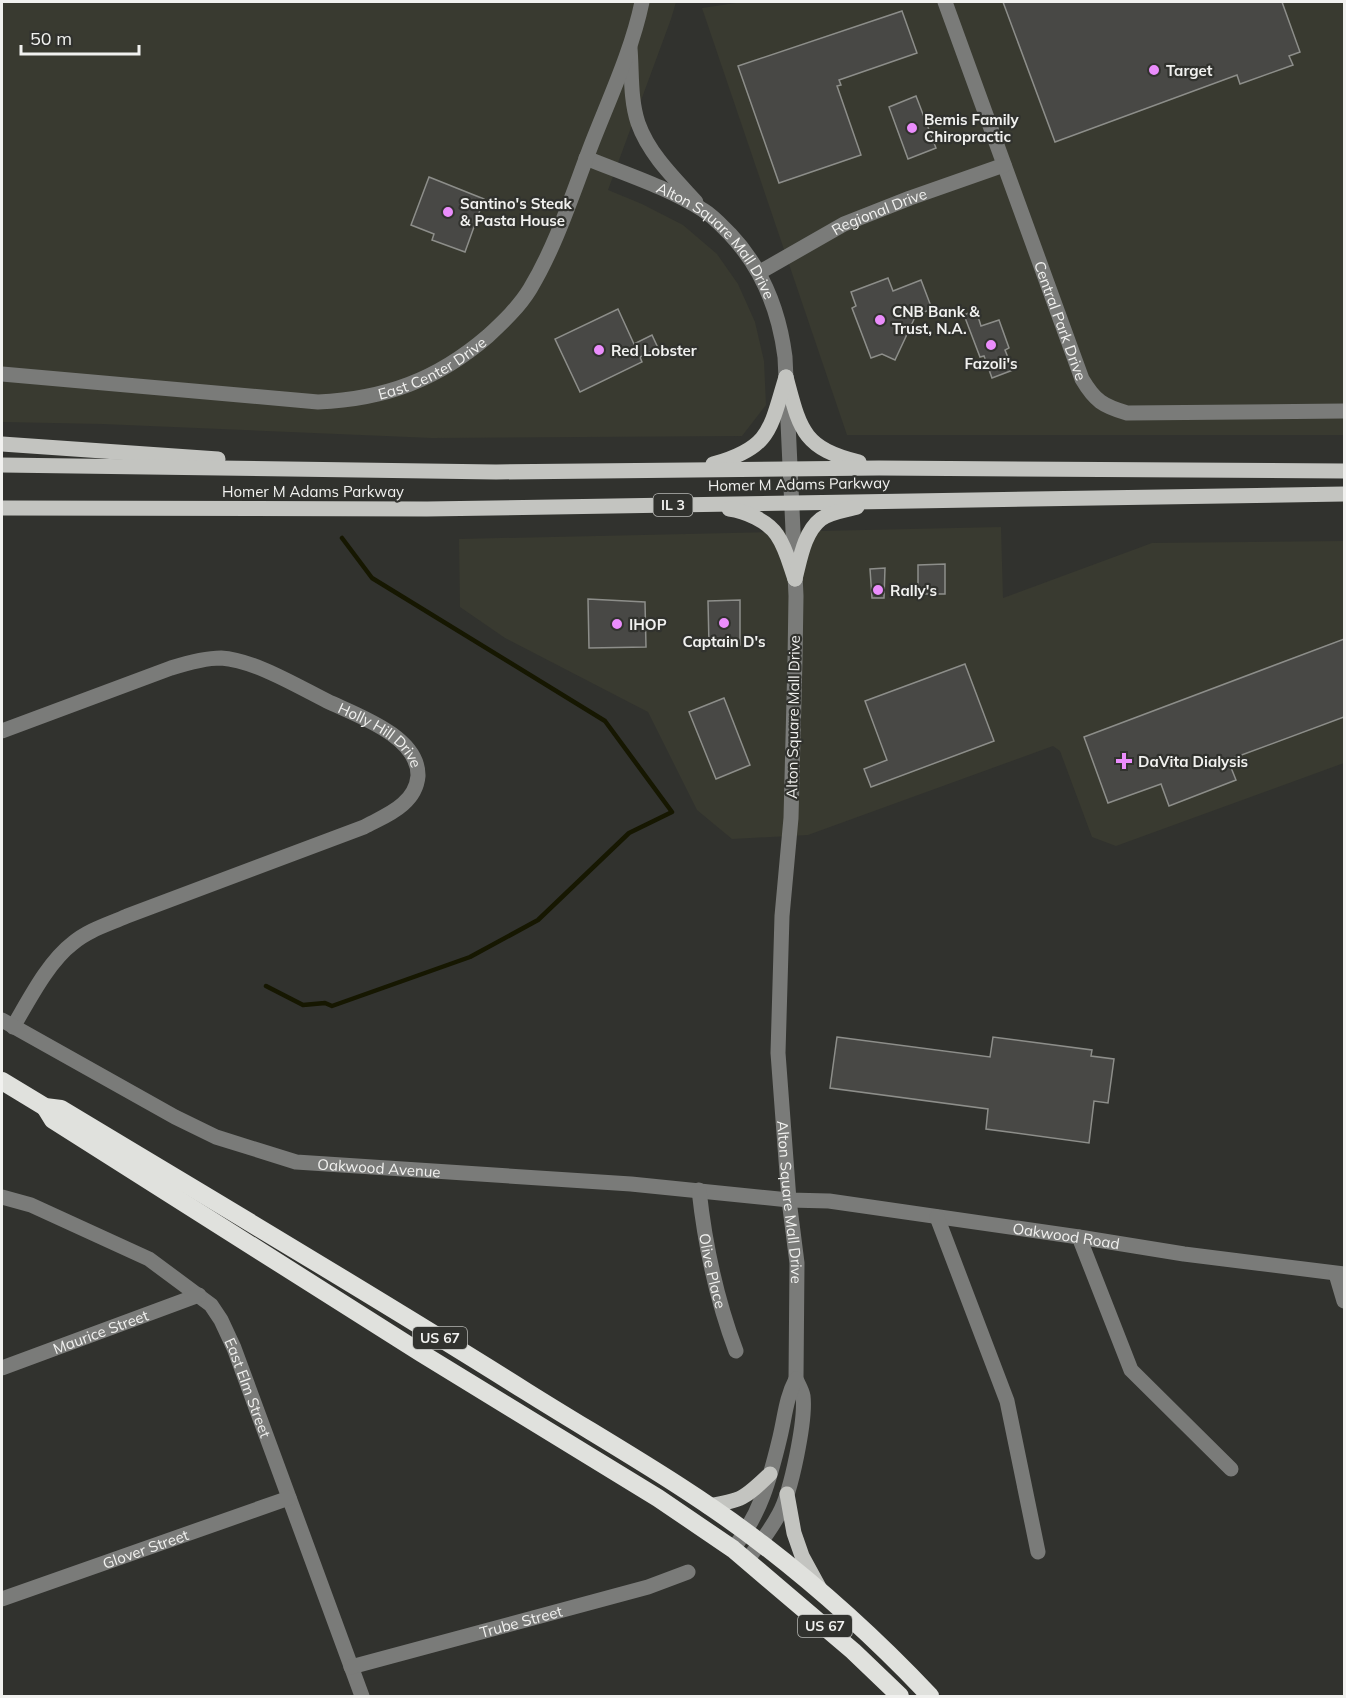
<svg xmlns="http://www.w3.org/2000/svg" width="1346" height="1698" font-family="Mulish,sans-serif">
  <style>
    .built { fill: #393a30 }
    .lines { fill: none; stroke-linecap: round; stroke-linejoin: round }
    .stream { stroke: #161701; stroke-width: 4.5 }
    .building { fill: #484845; stroke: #8d8e8a; stroke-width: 1.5 }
    .minor { stroke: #7a7b79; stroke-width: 15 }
    .major { stroke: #c3c4c0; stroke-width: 15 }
    .highway { stroke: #e0e1dd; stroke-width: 18 }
    .poi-dot { fill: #eb8dfc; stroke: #31322e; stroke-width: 2 }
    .labels { text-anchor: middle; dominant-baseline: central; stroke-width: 4.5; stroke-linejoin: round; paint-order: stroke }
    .shield { fill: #31322e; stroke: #b7b8b5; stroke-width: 1.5 }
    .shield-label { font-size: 14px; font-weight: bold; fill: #f1f1ef }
    .poi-label { font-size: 15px; font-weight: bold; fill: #f1f1ef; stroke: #31322e; text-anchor: start }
    .street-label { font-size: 15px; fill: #f1f1ef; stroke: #31322e }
  </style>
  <rect width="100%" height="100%" fill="#31322e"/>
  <!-- built -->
  <g class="built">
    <polygon points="2,2 676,2 671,19 608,190 642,204 683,225 717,254 738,284 755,322 764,361 766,405 742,436 432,438 102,424 2,422"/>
    <polygon points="743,2 1344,2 1344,435 847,435 702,8"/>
    <polygon points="1001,527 1003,598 1152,543 1344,541 1344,763 1116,846 1092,837 1060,751 1053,746 808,835 732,839 697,810 648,712 505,638 460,607 459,539"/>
  </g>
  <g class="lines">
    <!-- stream -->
    <polyline class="stream" points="266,986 303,1005 325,1003 332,1006 470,957 538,920 629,833 672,812 605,721 372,578 342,538"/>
  </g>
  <!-- building -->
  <g class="building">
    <polygon points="1003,2 1282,2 1300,52 1289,56 1293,65 1240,84 1237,75 1055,142"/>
    <polygon points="902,11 917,53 839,80 841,85 837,86 861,155 779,183 738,66"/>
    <polygon points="916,96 936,148 908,159 889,107"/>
    <polygon points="429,177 484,199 465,252 432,240 434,234 411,225"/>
    <polygon points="888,278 893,291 921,280 932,309 916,315 895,360 882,354 871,358 852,308 856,306 851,292"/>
    <polygon points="618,309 634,344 652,335 658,348 640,357 642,362 580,392 555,339"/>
    <polygon points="976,310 981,326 999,320 1009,348 1005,350 1013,370 992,378 984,356 980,357 964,315"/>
    <polygon points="945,564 945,594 918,594 918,565"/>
    <polygon points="885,568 884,598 872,598 870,569"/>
    <polygon points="588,599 645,602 646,647 589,648"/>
    <polygon points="740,600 740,645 709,645 708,601"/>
    <polygon points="1344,639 1344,717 1228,760 1236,780 1169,806 1161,784 1108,803 1084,737"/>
    <polygon points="965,664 994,741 871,787 864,769 887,760 865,701"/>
    <polygon points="724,698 750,765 716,779 689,712"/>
    <polygon points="837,1037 990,1057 993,1037 1092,1050 1091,1056 1114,1059 1108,1103 1094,1101 1089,1143 986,1129 988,1109 830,1088"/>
  </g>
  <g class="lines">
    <!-- minor -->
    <g class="minor">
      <path id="s1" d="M 945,2 L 1082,379 C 1095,401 1103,406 1127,413 L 1344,411"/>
      <path d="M 630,48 C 632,72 630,99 638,123 C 649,154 674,178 696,202"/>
      <path id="s2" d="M 586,158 C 625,174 667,187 703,210 C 713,216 722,226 730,234 C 763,269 779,310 785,357 L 796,596 L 795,660 L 791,818 L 782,916 L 778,1053 L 789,1200 L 797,1263 L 796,1379 C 798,1384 802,1390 803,1396 C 806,1420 791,1493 779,1514 C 770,1531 759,1545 747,1560"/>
      <path id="s3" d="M 760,272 L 844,224 L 910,198 L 1004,165"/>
      <path id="s4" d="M 2,374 L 318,402 C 385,399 437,380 488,336 C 503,322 519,307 530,289 C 557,244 573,192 592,143 C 610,97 632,50 642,2"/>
      <path id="s5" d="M 2,731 L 171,668 C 187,663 204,658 221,658 C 254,660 297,686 327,701 C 356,715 419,736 418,776 C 417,787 411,797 403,804 C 392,814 377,820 364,827 L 127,916 C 109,924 88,930 73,943 C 48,962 29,1000 13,1027"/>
      <path id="s6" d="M 2,1020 L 175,1117 L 216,1137 L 296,1162 L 631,1184 L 789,1200 L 829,1201 L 1079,1237 L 1184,1254 L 1344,1274"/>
      <path id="s7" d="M 699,1190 C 705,1245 716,1298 736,1351"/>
      <path id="s8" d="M 2,1197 L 31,1205 L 149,1259 L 211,1305 L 221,1320 L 234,1348 L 362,1696"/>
      <polyline points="937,1217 1007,1401 1038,1552"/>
      <polyline points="1079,1237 1131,1370 1231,1469"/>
      <polyline points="1336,1274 1344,1301"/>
      <path id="s9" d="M 2,1368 L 199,1295"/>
      <path d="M 733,1549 C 760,1515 770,1479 780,1437 C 785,1416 786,1398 796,1379"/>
      <path id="s10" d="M 2,1599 L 289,1498"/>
      <path id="s11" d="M 351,1667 L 648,1587 L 688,1572"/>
    </g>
    <!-- major -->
    <g class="major">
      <path d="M 786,377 C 800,429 802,448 859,462"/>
      <polyline points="2,444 218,459"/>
      <path d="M 713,464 C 771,448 770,429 786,377"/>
      <polyline points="2,465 496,472 879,468 1344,471"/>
      <polyline points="2,508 427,509 1344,494"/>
      <path d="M 729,509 C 745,511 768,521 777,535 C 786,548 790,565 795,579"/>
      <path d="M 795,579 C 800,560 804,532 821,519 C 830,512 847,510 857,507"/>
      <polyline points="787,1494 794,1533 802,1556 820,1589"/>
      <path d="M 707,1506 C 742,1501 745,1498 770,1474"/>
    </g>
    <!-- highway -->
    <g class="highway">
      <path d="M 2,1081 L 45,1107 L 61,1109 C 217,1203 373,1295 527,1392 C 605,1441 688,1487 762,1544 C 822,1590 878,1641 930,1696"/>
      <polyline points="45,1107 53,1120 421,1353 658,1498 733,1549 853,1651 900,1696"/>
    </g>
  </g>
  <!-- markers -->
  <g class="poi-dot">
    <circle cx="1154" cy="70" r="6"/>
    <circle cx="912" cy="128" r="6"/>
    <circle cx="448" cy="212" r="6"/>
    <circle cx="880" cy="320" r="6"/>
    <circle cx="991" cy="345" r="6"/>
    <circle cx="599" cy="350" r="6"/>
    <circle cx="878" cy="590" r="6"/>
    <circle cx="724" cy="623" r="6"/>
    <circle cx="617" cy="624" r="6"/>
    <path d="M1121 752h6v6h6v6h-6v6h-6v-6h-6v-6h6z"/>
  </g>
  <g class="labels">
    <!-- shield labels -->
    <g class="shield">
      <rect x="653.5" y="494" width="39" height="22" rx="4.5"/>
      <rect x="413" y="1327" width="54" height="22" rx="4.5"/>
      <rect x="798" y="1615" width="54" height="22" rx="4.5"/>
    </g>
    <g class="shield-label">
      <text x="673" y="505">IL 3</text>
      <text x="440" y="1338">US 67</text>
      <text x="825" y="1626">US 67</text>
    </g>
    <!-- poi labels -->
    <g class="poi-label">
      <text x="1166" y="70">Target</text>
      <text x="924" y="119">Bemis Family<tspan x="924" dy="17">Chiropractic</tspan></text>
      <text x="460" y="203">Santino's Steak<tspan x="460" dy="17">&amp; Pasta House</tspan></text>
      <text x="892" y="311">CNB Bank &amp;<tspan x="892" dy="17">Trust, N.A.</tspan></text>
      <text x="611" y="350">Red Lobster</text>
      <text x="991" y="363" text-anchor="middle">Fazoli's</text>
      <text x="890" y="590">Rally's</text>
      <text x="629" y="624">IHOP</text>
      <text x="724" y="641" text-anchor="middle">Captain D's</text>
      <text x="1138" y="761">DaVita Dialysis</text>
    </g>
    <!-- street labels -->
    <g class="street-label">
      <text stroke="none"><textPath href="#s3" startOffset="134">Regional Drive</textPath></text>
      <text stroke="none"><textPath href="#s2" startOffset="159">Alton Square Mall Drive</textPath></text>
      <text stroke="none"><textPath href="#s1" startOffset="339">Central Park Drive</textPath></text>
      <text stroke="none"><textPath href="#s4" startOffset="438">East Center Drive</textPath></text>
      <text transform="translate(799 484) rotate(-1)">Homer M Adams Parkway</text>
      <text x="313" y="491">Homer M Adams Parkway</text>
      <text transform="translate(793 717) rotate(-89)">Alton Square Mall Drive</text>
      <text stroke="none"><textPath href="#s5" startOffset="411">Holly Hill Drive</textPath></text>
      <text stroke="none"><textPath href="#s6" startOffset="411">Oakwood Avenue</textPath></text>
      <text stroke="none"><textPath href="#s2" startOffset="1148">Alton Square Mall Drive</textPath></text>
      <text stroke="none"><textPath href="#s6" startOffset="1102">Oakwood Road</textPath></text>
      <text stroke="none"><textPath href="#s7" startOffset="82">Olive Place</textPath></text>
      <text stroke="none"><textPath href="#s9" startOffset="105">Maurice Street</textPath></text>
      <text stroke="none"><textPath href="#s8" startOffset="328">East Elm Street</textPath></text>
      <text stroke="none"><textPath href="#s10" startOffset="152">Glover Street</textPath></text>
      <text stroke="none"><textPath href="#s11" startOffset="176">Trube Street</textPath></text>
    </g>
  </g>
  <!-- border -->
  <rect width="1346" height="1698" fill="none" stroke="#f1f1ef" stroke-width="6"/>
  <!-- scale -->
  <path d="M21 45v9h118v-9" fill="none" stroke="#f1f1ef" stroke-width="3"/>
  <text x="30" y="45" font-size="18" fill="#f1f1ef" stroke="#31322e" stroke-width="4.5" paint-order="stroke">50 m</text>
</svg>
